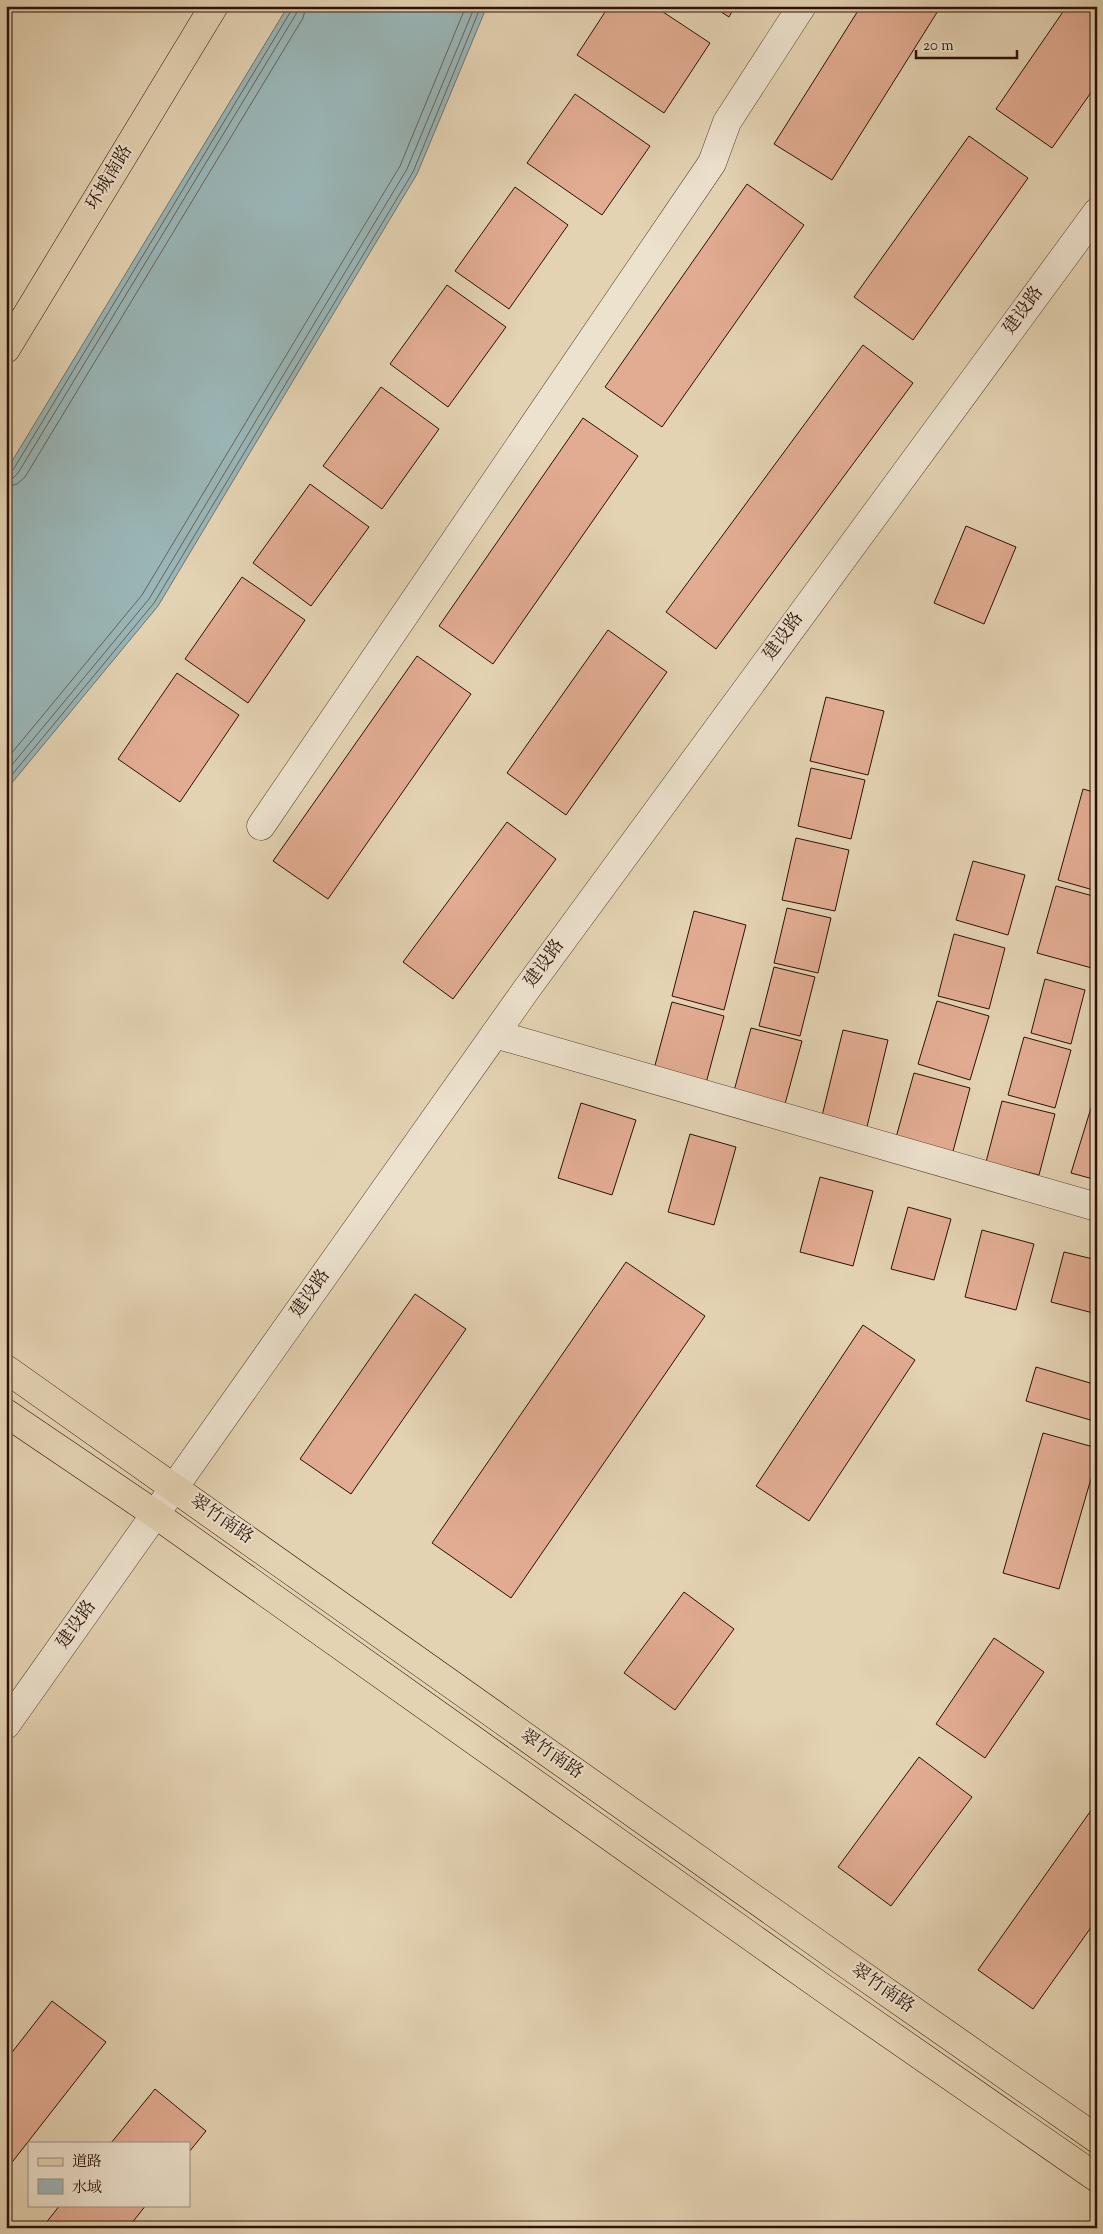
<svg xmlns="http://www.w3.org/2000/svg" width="1103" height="2234" font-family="'Sorts Mill Goudy','Noto Serif SC',serif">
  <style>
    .water { fill: #9ab6b7; stroke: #6e7470 }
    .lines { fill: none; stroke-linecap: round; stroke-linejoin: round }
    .shore { stroke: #63635e; stroke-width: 1 }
    .building { fill: #e2ac92; stroke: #2c1005 }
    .minor-casing { stroke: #5a4130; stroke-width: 29 }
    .major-casing { stroke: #2c1005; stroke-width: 29 }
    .minor { stroke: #ede2ce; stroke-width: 28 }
    .major { stroke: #e4d3b3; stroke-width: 28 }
    .labels { text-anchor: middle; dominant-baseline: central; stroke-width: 4; stroke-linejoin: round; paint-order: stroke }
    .street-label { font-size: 18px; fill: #2c1005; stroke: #ede2ce }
  </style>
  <rect width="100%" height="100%" fill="#e4d3b3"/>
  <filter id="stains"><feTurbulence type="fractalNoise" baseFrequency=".004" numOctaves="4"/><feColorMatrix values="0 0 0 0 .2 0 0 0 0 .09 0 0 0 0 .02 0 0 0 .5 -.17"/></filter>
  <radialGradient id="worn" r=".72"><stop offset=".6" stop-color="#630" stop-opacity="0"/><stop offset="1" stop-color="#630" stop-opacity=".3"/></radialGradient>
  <!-- water -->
  <polygon class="water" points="288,6 487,6 417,174 158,606 6,790 6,471"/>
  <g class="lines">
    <!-- shore -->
    <g class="shore">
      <polyline points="6,473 13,470 291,11 292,6"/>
      <polyline points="6,479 13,478 18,473 296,14 298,6"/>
      <polyline points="6,487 17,484 25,477 303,18 306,6"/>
      <polyline points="6,760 142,595 400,166 466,6"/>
      <polyline points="6,772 149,599 407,169 475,6"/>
      <polyline points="6,782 154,603 413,172 481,6"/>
    </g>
  </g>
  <!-- building -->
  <g class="building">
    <polygon points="609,6 654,6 710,43 664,113 577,55"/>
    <polygon points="712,6 735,6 729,17"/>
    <polygon points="861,6 941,6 832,180 774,144"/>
    <polygon points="1067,6 1097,6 1097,84 1052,148 996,109"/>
    <polygon points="575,94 650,146 602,215 527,163"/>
    <polygon points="969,136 1028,178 913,340 854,297"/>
    <polygon points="747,184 804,225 662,427 605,387"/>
    <polygon points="515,187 568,225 509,309 455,271"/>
    <polygon points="447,285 506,327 448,407 390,364"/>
    <polygon points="863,345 913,383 716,649 666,612"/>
    <polygon points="381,387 439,429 382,509 323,466"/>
    <polygon points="583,418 638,456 493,664 439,626"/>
    <polygon points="310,484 369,527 311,606 253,563"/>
    <polygon points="966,526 1016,547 984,624 934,603"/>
    <polygon points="242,577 305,620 248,703 185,659"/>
    <polygon points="608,630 667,672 566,815 507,773"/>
    <polygon points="417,656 471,694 328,899 273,861"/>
    <polygon points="177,673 239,715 180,802 118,759"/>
    <polygon points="826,697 884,711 868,775 810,761"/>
    <polygon points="811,768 865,780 851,839 798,826"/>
    <polygon points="1083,789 1097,793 1097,891 1058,880"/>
    <polygon points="507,822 556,859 453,999 403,962"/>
    <polygon points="796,838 849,850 835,911 782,900"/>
    <polygon points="973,861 1025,875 1008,935 956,920"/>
    <polygon points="1056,886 1097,897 1097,953 1092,968 1037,953"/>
    <polygon points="787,908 831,918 818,973 774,963"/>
    <polygon points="694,911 746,925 724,1010 672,996"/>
    <polygon points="954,934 1005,948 989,1009 938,996"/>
    <polygon points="774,967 815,977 800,1036 759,1026"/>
    <polygon points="1045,979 1085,990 1071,1044 1031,1033"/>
    <polygon points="937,1001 989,1016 970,1080 918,1064"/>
    <polygon points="672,1002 724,1016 706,1083 654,1069"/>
    <polygon points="751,1028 802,1041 785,1104 734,1091"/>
    <polygon points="843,1030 888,1040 866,1131 821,1120"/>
    <polygon points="1024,1037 1071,1050 1055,1108 1008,1095"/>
    <polygon points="914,1073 970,1088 952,1155 895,1141"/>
    <polygon points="1002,1101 1055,1114 1039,1175 986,1162"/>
    <polygon points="581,1103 636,1120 612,1195 558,1178"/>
    <polygon points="1091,1108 1097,1110 1097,1180 1071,1173"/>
    <polygon points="690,1134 736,1147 714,1225 668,1212"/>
    <polygon points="820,1177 873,1191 853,1266 800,1252"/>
    <polygon points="908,1207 951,1219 934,1280 891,1269"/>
    <polygon points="982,1230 1034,1244 1016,1310 965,1297"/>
    <polygon points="1064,1252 1097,1260 1097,1314 1051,1302"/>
    <polygon points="626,1262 705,1316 511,1598 432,1543"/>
    <polygon points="415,1294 466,1329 351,1494 300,1459"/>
    <polygon points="863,1325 915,1360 809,1521 756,1486"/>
    <polygon points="1036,1367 1097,1385 1097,1422 1026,1401"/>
    <polygon points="1043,1433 1097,1448 1097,1458 1059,1589 1003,1573"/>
    <polygon points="684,1592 734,1629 675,1710 624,1673"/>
    <polygon points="994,1638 1044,1672 985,1758 936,1724"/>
    <polygon points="919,1757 972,1797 891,1906 838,1867"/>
    <polygon points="1097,1802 1097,1919 1033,2009 978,1970"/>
    <polygon points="52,2001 106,2042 6,2170 6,2060"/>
    <polygon points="155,2089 206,2131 189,2152 189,2143 111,2143"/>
    <polygon points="60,2205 146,2205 128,2228 42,2228"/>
  </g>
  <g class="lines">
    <!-- minor casing -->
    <g class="minor-casing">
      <g id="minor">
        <polyline points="261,826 712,163 727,122 802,6"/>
        <polyline points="495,1034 1097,1207"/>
        <polyline points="6,1725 526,990 1097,212"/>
      </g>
    </g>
    <!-- major casing -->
    <g class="major-casing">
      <g id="major">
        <polyline points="6,349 214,6"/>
        <polyline points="6,1369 845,1963 1097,2139"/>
        <polyline points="6,1413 155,1514 826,1990 1097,2178"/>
      </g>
    </g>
    <!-- minor -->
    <use href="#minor" class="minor"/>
    <!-- major -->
    <use href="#major" class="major"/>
  </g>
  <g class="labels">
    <!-- street labels -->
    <g class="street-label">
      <text transform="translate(110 178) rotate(-59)">环城南路</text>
      <text transform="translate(1024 311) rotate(-54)">建设路</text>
      <text transform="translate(784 637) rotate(-54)">建设路</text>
      <text transform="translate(545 964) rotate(-54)">建设路</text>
      <text transform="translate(311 1294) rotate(-55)">建设路</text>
      <text transform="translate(221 1520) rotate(35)">翠竹南路</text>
      <text transform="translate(77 1625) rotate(-55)">建设路</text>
      <text transform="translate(551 1755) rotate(35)">翠竹南路</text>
      <text transform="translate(882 1989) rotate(35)">翠竹南路</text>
    </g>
  </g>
  <!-- margin -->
  <rect width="1103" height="2234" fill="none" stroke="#e4d3b3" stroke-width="25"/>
  <rect x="8" y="8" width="1088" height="2219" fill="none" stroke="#2c1005" stroke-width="2.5"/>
  <rect x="12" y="12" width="1078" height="2209" fill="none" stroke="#2c1005"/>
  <!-- legend -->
  <rect x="28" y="2142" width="162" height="65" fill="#ede2ce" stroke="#a08e7e"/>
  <rect x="38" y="2158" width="25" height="8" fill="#e4d3b3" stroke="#a08e7e"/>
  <text x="72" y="2166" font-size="15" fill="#2c1005">道路</text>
  <rect x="38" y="2179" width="25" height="15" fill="#9ab6b7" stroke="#a08e7e"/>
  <text x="72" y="2192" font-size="15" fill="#2c1005">水域</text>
  <!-- scale -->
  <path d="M916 50v8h101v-8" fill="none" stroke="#2c1005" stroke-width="2.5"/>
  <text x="923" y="50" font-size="15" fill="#2c1005" stroke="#ede2ce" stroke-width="4" paint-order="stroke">20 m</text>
  <rect width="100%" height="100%" filter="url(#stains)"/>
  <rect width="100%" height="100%" fill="url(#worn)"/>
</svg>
